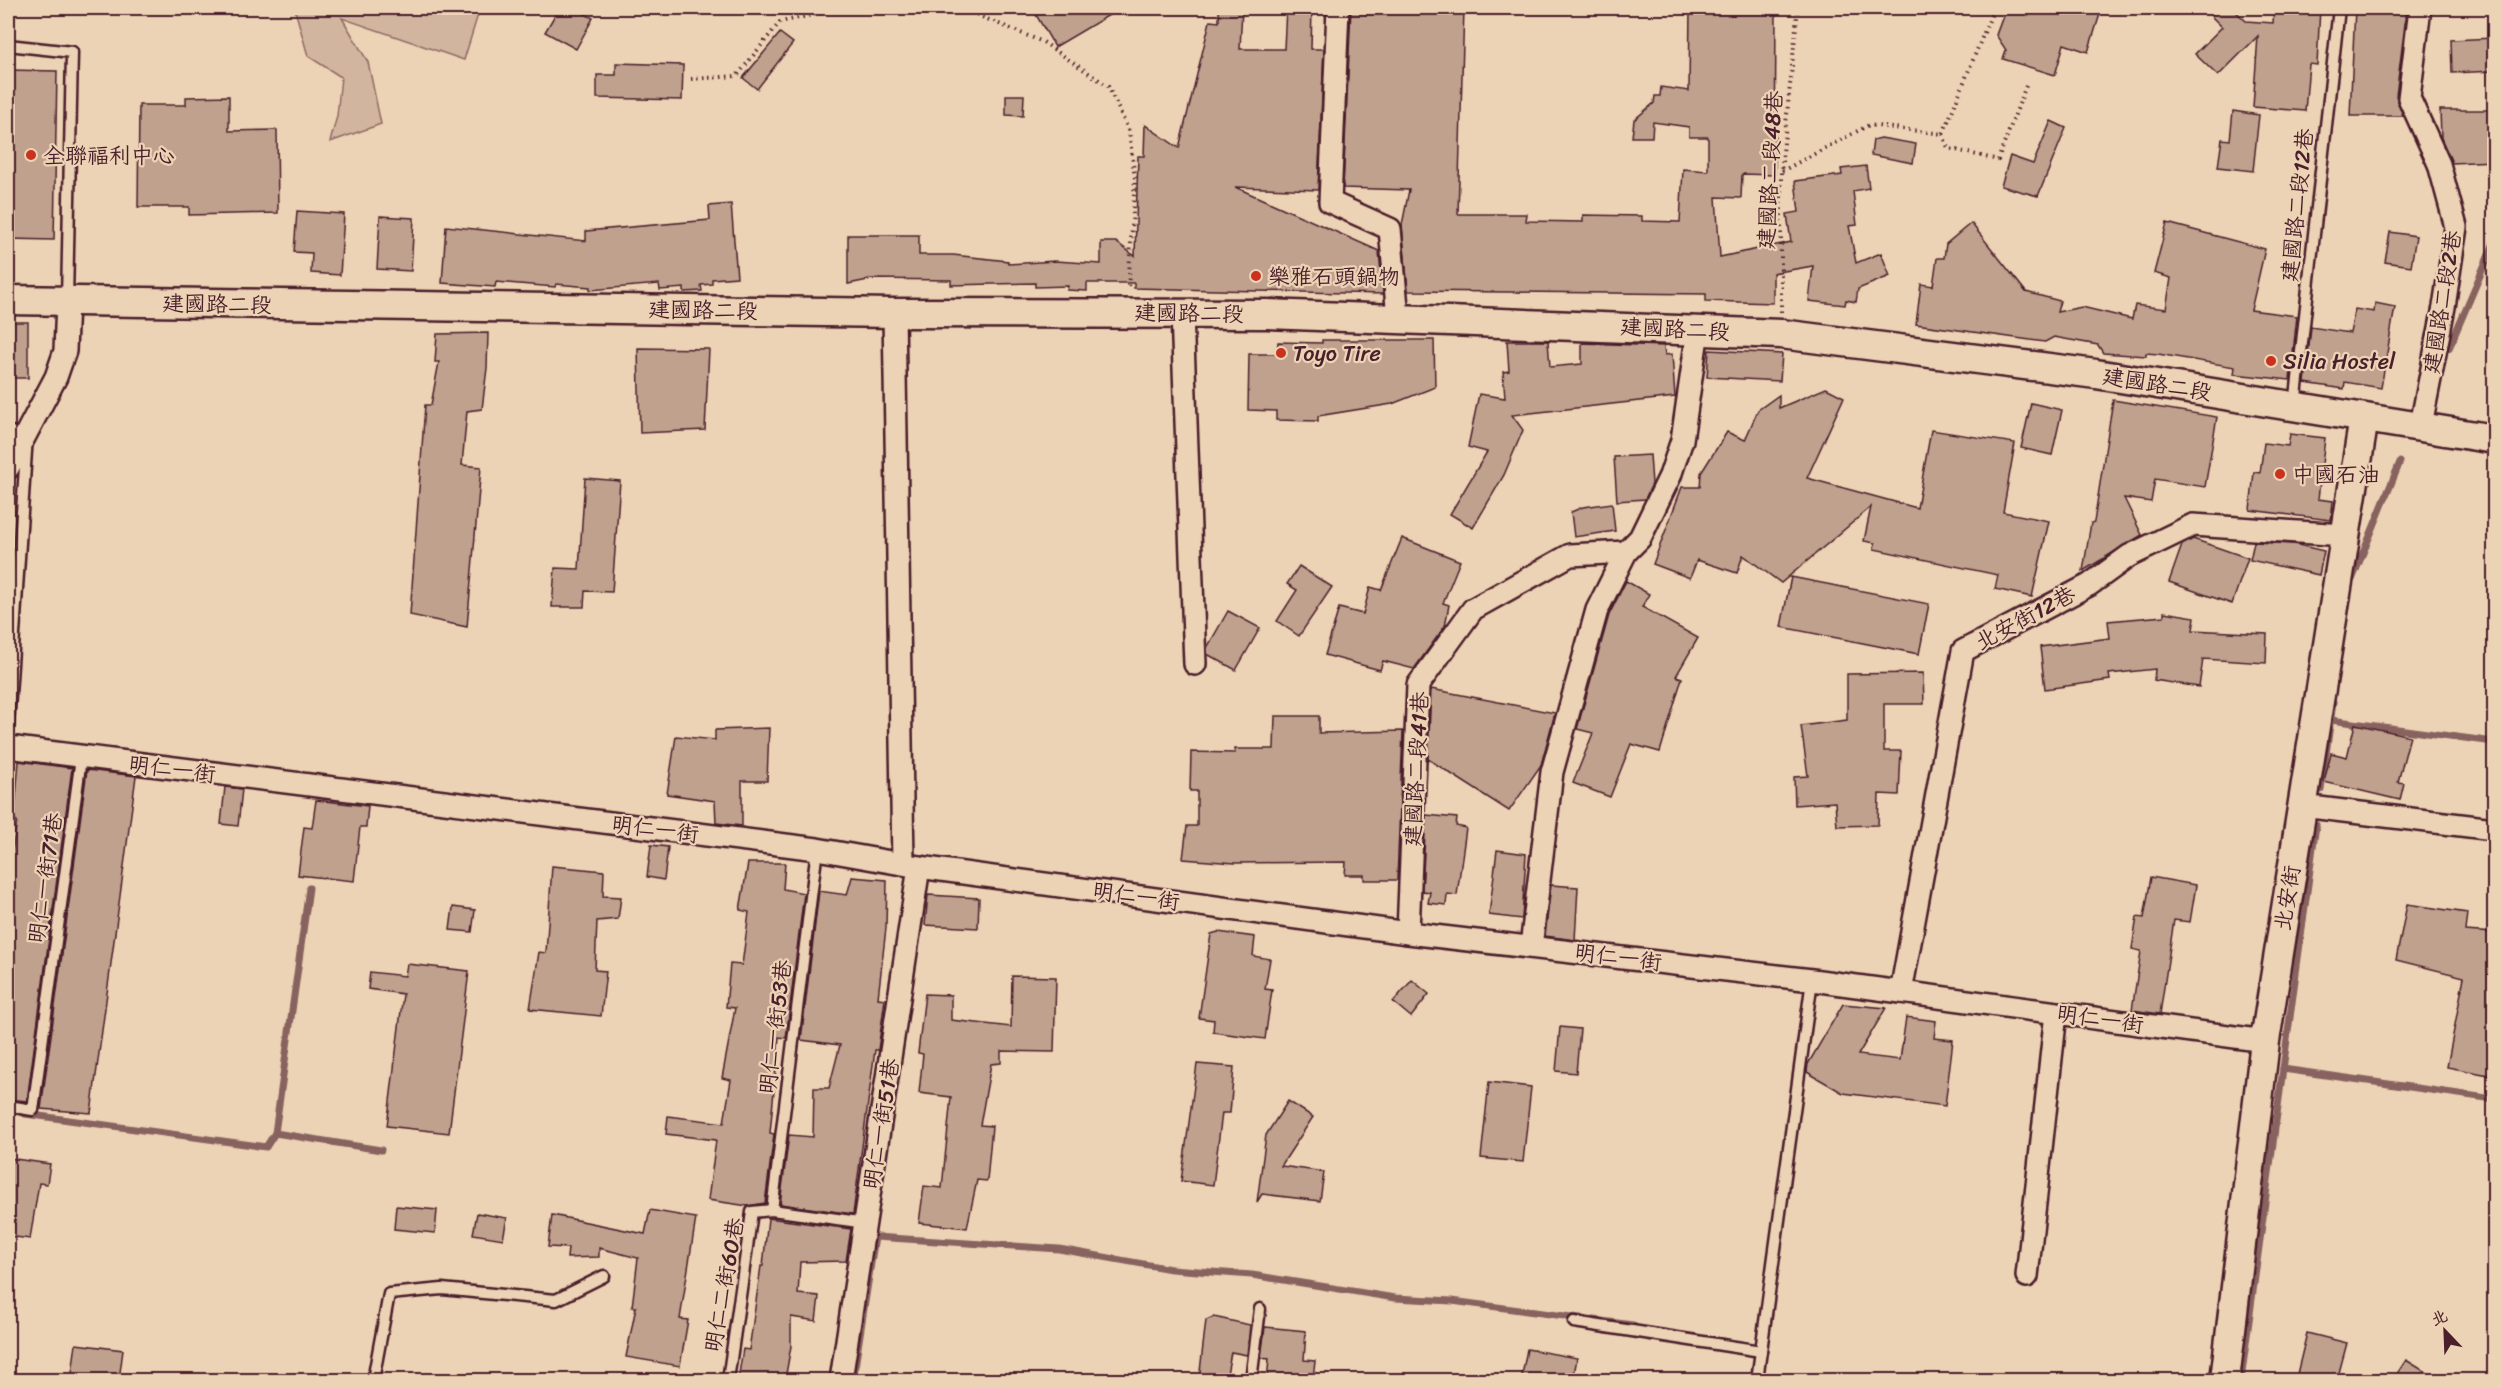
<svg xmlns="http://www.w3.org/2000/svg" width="2502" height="1388" font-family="Sriracha,'LXGW WenKai TC',sans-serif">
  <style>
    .green { fill: #d2b59f; stroke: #8e6a65; stroke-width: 1.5 }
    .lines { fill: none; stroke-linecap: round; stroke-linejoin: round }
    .stream { stroke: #87625f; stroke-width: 7 }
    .building { fill: #bfa18e; stroke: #4a1f2b; stroke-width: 1.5 }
    .lane-casing { stroke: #4a1f2b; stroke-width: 15 }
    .street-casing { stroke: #4a1f2b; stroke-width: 26 }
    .secondary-casing { stroke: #4a1f2b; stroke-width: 33 }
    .path { stroke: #4a1f2b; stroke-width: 4; stroke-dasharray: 1.5 4.5; stroke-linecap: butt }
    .lane { stroke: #edd3b5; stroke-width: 10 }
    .street { stroke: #edd3b5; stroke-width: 21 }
    .secondary { stroke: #edd3b5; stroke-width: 28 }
    .poi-dot { fill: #c8321e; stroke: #edd3b5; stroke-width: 2 }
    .labels { text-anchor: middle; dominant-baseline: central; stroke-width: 4.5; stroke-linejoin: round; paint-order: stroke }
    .poi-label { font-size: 22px; fill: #4a1f2b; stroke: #edd3b5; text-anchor: start }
    .street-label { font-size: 22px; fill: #4a1f2b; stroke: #edd3b5 }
  </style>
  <rect width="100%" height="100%" fill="#edd3b5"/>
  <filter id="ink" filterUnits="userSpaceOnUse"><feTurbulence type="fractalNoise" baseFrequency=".0167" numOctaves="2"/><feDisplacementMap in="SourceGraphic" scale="12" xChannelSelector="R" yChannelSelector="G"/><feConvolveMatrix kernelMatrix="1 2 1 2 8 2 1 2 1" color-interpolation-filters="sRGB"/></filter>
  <g filter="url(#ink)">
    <!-- green -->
    <polygon class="green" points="285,8 480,8 464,60 342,18 368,62 381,124 330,142 337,116 341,77 308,56 295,10"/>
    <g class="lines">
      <!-- stream -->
      <g class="stream">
        <polyline points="2449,348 2494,243"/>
        <polyline points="2352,580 2400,462"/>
        <polyline points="2331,720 2494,742"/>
        <polyline points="2321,790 2333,703"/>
        <polyline points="2283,1069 2494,1099"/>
        <polyline points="25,1114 266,1147 275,1133 381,1150"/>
        <polyline points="275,1133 309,888"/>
        <polyline points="1594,1320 1633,1325"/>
        <polyline points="853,1380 875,1237 1059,1249 1171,1269 1252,1275 1395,1298 1452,1301 1580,1318"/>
        <polyline points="2241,1380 2316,825"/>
      </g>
    </g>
    <!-- building -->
    <g class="building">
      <polygon points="559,8 574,8 593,18 576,49 545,32"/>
      <polygon points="1032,8 1121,8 1055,47"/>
      <polygon points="1219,8 1242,8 1240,49 1284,49 1286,8 1312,8 1311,49 1324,49 1318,190 1235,187 1379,251 1383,294 1134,288 1134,283 1087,283 1087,291 1067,290 1068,286 1035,287 1035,283 951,285 951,280 873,279 848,284 848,235 919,235 919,255 953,255 1008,261 1008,264 1055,261 1101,264 1101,242 1116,242 1135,256 1138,156 1144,156 1145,125 1179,148 1210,21 1219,22"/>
      <polygon points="1351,8 1464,8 1458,214 1527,214 1526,221 1583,222 1583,215 1642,216 1642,221 1680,222 1683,169 1708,171 1708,137 1689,137 1689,127 1653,122 1652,137 1632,137 1634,120 1654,103 1655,96 1660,96 1661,87 1689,91 1690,8 1776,8 1775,175 1742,174 1741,198 1716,197 1720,257 1791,242 1787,214 1799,212 1795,181 1842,175 1841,169 1866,166 1869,188 1853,191 1857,225 1849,226 1856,263 1881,253 1890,276 1858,289 1856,302 1846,300 1845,305 1809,301 1813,266 1773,273 1773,303 1706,301 1706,294 1408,291 1402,225 1409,190 1343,188"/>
      <polygon points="2006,8 2091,8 2101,11 2088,52 2064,44 2055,75 2003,59 2006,50 1996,35"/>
      <polygon points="2219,8 2232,8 2246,21 2273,23 2274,8 2320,8 2317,65 2309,64 2305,111 2253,107 2258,36 2218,76 2195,54 2222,27 2211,16"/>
      <polygon points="2355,8 2407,8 2396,96 2403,116 2350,116"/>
      <polygon points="780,33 793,43 757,89 743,78"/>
      <polygon points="2494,38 2494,71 2452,73 2451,40"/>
      <polygon points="616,63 683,65 682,100 597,98 597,75 616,75"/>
      <polygon points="8,70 57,71 54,240 8,239"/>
      <polygon points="1006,95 1024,95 1023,116 1006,115"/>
      <polygon points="229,96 229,131 277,130 278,213 189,215 189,207 138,207 139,105 186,105 186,97"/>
      <polygon points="2440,110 2494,110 2494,161 2452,163 2441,138"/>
      <polygon points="2233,111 2259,115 2253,171 2218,167 2222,139 2230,140"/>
      <polygon points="2051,121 2066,128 2038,196 2001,186 2010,156 2033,164"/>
      <polygon points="1881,138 1916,144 1913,163 1871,155 1873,140"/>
      <polygon points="731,204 737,277 712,279 712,284 701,285 702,291 684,292 684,288 660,290 659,284 590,290 590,287 556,284 555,287 496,282 495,287 442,283 446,226 586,241 586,231 710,220 709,206"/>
      <polygon points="297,211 344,214 340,275 311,273 312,253 294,252"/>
      <polygon points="380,216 414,218 411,271 377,269"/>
      <polygon points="1971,223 2026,292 2060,301 2057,312 2082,307 2132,319 2135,305 2166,309 2171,278 2154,273 2167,223 2265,249 2251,310 2297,316 2290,380 2234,374 2235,367 2158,354 2146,353 2146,356 2103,353 2098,345 2054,337 2045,342 1916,324 1921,284 1933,286 1937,258 1944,258 1946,244"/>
      <polygon points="2390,232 2416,236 2411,266 2385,262"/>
      <polygon points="2375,303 2395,307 2381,388 2345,382 2344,389 2305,383 2311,327 2350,333 2355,309 2374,312"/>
      <rect x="8" y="322" width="20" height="56"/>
      <polygon points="488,333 487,368 482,409 467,411 462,465 481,467 467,627 410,615 425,405 431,405 439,362 435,362 437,334"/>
      <polygon points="1322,340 1434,340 1435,387 1392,404 1318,416 1318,421 1276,420 1276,411 1248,410 1249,354 1277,354 1278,342 1322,343"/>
      <polygon points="1507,341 1548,341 1550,367 1582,364 1582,343 1664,346 1665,355 1672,354 1675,397 1512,415 1523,430 1504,475 1473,528 1450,514 1487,452 1468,447 1479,394 1505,398 1503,372 1509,371"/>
      <polygon points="638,348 709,349 705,430 640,433"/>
      <polygon points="1709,350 1782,354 1780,381 1707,377"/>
      <polygon points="1826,388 1844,397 1807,478 1917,508 1931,430 2015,443 2003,512 2049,521 2032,597 1995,589 1998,575 1874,549 1875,543 1864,541 1871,507 1781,583 1743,555 1737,573 1697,560 1690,578 1653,564 1682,487 1700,487 1701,473 1727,432 1745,440 1758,410 1779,395 1779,408"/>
      <polygon points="2113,400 2217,417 2205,487 2155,479 2151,502 2124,498 2142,535 2083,571 2091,523 2094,522"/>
      <polygon points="2031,403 2062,410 2052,455 2021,448"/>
      <polygon points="2290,434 2325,438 2318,499 2333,501 2331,520 2250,510 2254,472 2260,473 2264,443 2288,446"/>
      <polygon points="1650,455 1652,484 1645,499 1617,501 1614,457"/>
      <polygon points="585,478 620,481 612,592 585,591 584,607 552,607 555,568 579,569"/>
      <polygon points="1612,503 1615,531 1574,537 1571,512 1583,507"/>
      <polygon points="1402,538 1460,561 1443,603 1449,605 1445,626 1414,669 1383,661 1380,670 1325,655 1339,608 1363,614 1370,587 1381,590"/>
      <polygon points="2193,539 2248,558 2232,604 2169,582 2182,545"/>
      <polygon points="2254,542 2294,544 2324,551 2319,575 2250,560"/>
      <polygon points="1299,566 1332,587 1299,636 1277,621 1297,590 1287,584"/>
      <polygon points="1791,577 1929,604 1919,654 1781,627"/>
      <polygon points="1626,581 1649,594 1642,607 1698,638 1676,676 1682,678 1660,752 1631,744 1610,797 1573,783 1593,733 1577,729 1609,615"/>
      <polygon points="1228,611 1260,628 1236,670 1207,654 1207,648"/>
      <polygon points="2164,612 2195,617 2193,630 2267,634 2266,663 2203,659 2199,687 2154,680 2155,669 2109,674 2110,680 2045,689 2040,647 2110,638 2108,621 2164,616"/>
      <polygon points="1923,673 1924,704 1884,704 1884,751 1901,751 1899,795 1879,794 1878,825 1837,826 1835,802 1795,805 1794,777 1808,776 1801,726 1847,720 1847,674"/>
      <polygon points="1431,689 1555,713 1541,765 1509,811 1428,759"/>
      <polygon points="1275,716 1319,716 1319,733 1403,731 1397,880 1364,880 1364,875 1345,875 1346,862 1235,863 1183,859 1187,826 1197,826 1197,791 1190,791 1191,752 1235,753 1235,749 1274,749"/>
      <polygon points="2355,724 2410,736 2398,782 2404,783 2400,800 2324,782 2331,753 2347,757"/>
      <polygon points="769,728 767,781 742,781 742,826 716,823 715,801 667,794 676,736 715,740 715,730"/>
      <polygon points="19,761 72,768 27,1101 8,1099 8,876 17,821 14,820"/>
      <polygon points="87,770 136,776 91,1113 41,1109"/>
      <polygon points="225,787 242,789 238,826 221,824"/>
      <polygon points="316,800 368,806 366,827 360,827 354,881 298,875 304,827 312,828"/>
      <polygon points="1426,815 1457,818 1456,826 1466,828 1457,895 1447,894 1446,905 1428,903 1430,892 1422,891"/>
      <polygon points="651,845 668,847 664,880 647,877"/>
      <polygon points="1497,850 1526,854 1522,919 1489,915"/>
      <polygon points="748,863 785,863 783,889 804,893 786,1038 779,1037 770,1133 774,1134 765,1203 748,1206 708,1200 716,1140 666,1134 668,1116 724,1123 731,1080 722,1078 735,1008 726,1007 730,964 742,965 749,912 740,910"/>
      <polygon points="552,866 604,871 603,896 621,897 618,919 597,921 595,970 606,971 601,1016 530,1009 539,952 546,953"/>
      <polygon points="852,877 887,880 886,928 878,998 885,999 878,1050 875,1050 853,1214 780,1204 789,1135 813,1137 814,1088 829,1088 840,1045 801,1040 819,891 847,895"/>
      <polygon points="2151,877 2196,885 2190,922 2174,920 2160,1014 2132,1010 2141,951 2132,949 2137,917 2144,918"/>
      <polygon points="1551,885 1578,887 1575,940 1545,936"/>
      <polygon points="928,895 979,898 978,928 925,925"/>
      <polygon points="2407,904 2467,913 2465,931 2494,933 2494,1076 2447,1067 2464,977 2396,960"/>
      <polygon points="453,907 475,910 472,932 450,930"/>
      <polygon points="1218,932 1255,937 1253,956 1270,959 1265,989 1272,990 1265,1039 1213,1032 1214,1020 1199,1018 1211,934"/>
      <polygon points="407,964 469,971 449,1133 387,1126 403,994 368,989 370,972 405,976"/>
      <polygon points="1012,976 1056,977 1054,1052 1001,1051 1001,1063 991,1064 980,1125 992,1126 987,1181 977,1180 967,1228 919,1223 924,1186 942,1188 951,1097 919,1093 923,1054 918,1053 925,994 951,995 951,1020 1011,1027"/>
      <polygon points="1412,980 1429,994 1411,1017 1393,1002"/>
      <polygon points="1843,1004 1886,1008 1858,1055 1900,1060 1906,1017 1936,1021 1934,1038 1953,1040 1945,1106 1843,1093 1807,1072 1808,1064"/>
      <polygon points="1560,1027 1580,1029 1576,1073 1556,1071"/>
      <polygon points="1197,1064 1234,1067 1230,1113 1222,1113 1213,1185 1181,1181"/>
      <polygon points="1489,1082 1531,1087 1523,1162 1481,1158"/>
      <polygon points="1288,1101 1313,1117 1281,1166 1324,1172 1320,1201 1262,1194 1257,1202 1266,1135"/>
      <polygon points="8,1158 50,1164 47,1184 39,1183 30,1239 8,1236"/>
      <polygon points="396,1206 437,1210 435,1233 394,1229"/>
      <polygon points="650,1210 696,1218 680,1319 688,1320 680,1366 626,1357 636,1307 632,1307 638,1258 599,1248 599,1257 567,1258 568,1248 548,1247 552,1215 645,1234"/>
      <polygon points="477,1213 507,1218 503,1239 473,1234"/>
      <polygon points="768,1218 851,1229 846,1261 800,1262 798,1294 819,1296 816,1321 791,1317 791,1346 785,1380 738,1380 743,1349 749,1350 761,1266 763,1266"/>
      <polygon points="1214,1317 1250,1325 1247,1355 1231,1352 1226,1380 1199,1380 1206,1320"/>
      <polygon points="1265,1327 1306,1331 1304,1360 1315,1361 1313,1380 1267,1380 1269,1359 1261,1358"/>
      <polygon points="2307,1333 2347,1343 2337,1380 2307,1380 2296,1378"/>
      <polygon points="76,1344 123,1350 119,1380 71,1380"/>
      <polygon points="1527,1349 1577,1358 1573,1380 1521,1380"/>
      <polygon points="2406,1360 2439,1380 2393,1380"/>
    </g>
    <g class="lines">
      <!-- lane casing -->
      <g class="lane-casing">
        <g id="lane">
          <polyline points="8,45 72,52 67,301"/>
          <polyline points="2295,406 2339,8"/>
          <polyline points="8,431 27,436 8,726"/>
          <polyline points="8,1106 33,1110 81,758"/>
          <polyline points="772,1210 817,849"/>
          <polyline points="1574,1322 1761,1351"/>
          <polyline points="373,1380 389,1294 442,1289 556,1300 604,1276"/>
          <polyline points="728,1380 752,1212 772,1210 866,1223"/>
          <polyline points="1251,1380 1260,1309"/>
          <polyline points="1757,1380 1812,980"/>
        </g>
      </g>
      <!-- street casing -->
      <g class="street-casing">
        <g id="street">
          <polyline points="1338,8 1330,202 1390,229 1398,318"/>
          <polyline points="2420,8 2409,98 2439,164 2456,227 2444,307 2421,425"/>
          <polyline points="894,313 903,863"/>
          <polyline points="1182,314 1195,664"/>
          <polyline points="8,468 56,377 65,351 67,302"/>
          <polyline points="8,747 817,849 919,867 1408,933 1812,980 2265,1041"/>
          <polyline points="2302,806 2494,829"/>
          <polyline points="1408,933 1418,685 1473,609 1570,555 1626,552"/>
          <polyline points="1531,947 1552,772 1597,610 1626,552 1640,538 1670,476 1682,440 1698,330"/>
          <polyline points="1901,992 1963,651 2089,585 2129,556 2193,525 2345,535"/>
          <polyline points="2027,1276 2056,1013"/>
          <polyline points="841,1380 919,867"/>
        </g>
      </g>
      <!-- secondary casing -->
      <g class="secondary-casing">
        <g id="secondary">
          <polyline points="8,300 894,313 1267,314 1781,334 2096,374 2494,439"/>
          <polyline points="2225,1380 2265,1041 2364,418"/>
        </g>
      </g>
      <!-- path -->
      <g class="path">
        <polyline points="960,8 1043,42 1108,86 1129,131 1135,179 1128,290"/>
        <polyline points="691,79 737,76 780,22 845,8"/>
        <polyline points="1943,134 1948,148 1998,160 2027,83"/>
        <polyline points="1782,171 1869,125 1943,134 1994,8"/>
        <polyline points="1781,312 1781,172 1798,8"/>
      </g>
      <!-- lane -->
      <use href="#lane" class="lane"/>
      <!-- street -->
      <use href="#street" class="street"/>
      <!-- secondary -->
      <use href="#secondary" class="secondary"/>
    </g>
  </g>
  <!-- markers -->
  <g class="poi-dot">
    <circle cx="31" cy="155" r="6"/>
    <circle cx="1256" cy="276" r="6"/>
    <circle cx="1281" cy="353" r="6"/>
    <circle cx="2271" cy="361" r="6"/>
    <circle cx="2280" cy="474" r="6"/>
  </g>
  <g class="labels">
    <!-- poi labels -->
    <g class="poi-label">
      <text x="43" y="155">全聯福利中心</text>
      <text x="1268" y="276">樂雅石頭鍋物</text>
      <text x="1293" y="353">Toyo Tire</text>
      <text x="2283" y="361">Silia Hostel</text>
      <text x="2292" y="474">中國石油</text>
    </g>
    <!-- street labels -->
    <g class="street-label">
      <text transform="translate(1770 170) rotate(-87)">建國路二段48巷</text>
      <text transform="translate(2297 205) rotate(-84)">建國路二段12巷</text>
      <text transform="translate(2442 302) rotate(-81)">建國路二段2巷</text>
      <text transform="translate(217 304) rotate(1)">建國路二段</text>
      <text transform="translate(703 310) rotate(1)">建國路二段</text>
      <text transform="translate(1189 313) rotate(1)">建國路二段</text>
      <text transform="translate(1675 329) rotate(3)">建國路二段</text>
      <text transform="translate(2157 384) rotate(9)">建國路二段</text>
      <text transform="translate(2025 618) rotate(-28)">北安街12巷</text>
      <text transform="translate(172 769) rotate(7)">明仁一街</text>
      <text transform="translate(1416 769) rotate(-87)">建國路二段41巷</text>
      <text transform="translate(655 829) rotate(7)">明仁一街</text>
      <text transform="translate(45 878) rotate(-82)">明仁一街71巷</text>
      <text transform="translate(1136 896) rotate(8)">明仁一街</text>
      <text transform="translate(2287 898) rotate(-81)">北安街</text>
      <text transform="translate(1618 957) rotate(7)">明仁一街</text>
      <text transform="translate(2100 1019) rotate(8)">明仁一街</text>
      <text transform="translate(775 1027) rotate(-83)">明仁一街53巷</text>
      <text transform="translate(881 1124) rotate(-81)">明仁一街51巷</text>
      <text transform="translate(724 1285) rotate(-80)">明仁二街60巷</text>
    </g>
  </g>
  <!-- margin -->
  <rect width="2502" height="1388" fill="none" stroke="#edd3b5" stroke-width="30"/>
  <rect x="15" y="15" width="2472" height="1358" fill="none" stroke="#4a1f2b" stroke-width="2" filter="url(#ink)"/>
  <!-- north arrow -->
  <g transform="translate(2445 1331) rotate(337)" stroke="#edd3b5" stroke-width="4.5" paint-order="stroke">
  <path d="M0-4.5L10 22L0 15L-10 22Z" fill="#4a1f2b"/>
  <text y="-9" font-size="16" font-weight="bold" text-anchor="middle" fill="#4a1f2b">北</text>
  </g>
</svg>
